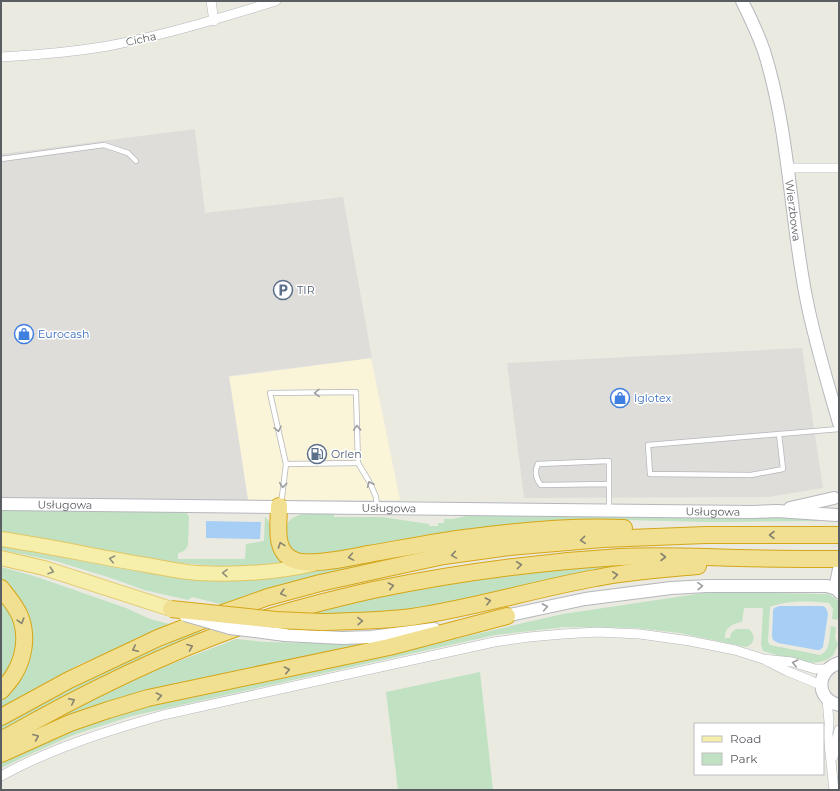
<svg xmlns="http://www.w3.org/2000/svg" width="840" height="791" font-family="Montserrat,sans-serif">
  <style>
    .commercial { fill: #faf4d8 }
    .industrial { fill: #dfddd9 }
    .green { fill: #c0e1c2 }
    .water { fill: #a7cff5 }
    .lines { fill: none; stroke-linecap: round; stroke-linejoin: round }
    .lane-casing { stroke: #b4b7bb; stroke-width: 6 }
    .street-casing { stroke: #b4b7bb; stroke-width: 10 }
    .secondary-casing { stroke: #b5b7bd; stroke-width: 14 }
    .primary-casing { stroke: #e2c664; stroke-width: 16 }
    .highway-casing { stroke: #d5a617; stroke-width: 18 }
    .lane { stroke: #fff; stroke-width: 4.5 }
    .street { stroke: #fff; stroke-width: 9 }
    .secondary { stroke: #fff; stroke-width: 12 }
    .primary { stroke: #f6efac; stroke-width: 14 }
    .highway { stroke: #f1df92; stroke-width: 16 }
    .secondary-bridge-casing { stroke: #b5b7bd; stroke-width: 14; stroke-linecap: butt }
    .highway-bridge-casing { stroke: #d5a617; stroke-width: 18; stroke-linecap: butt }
    .secondary-bridge { stroke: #fff; stroke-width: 12 }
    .highway-bridge { stroke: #f1df92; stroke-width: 16 }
    .oneway { stroke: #9c9ea0 }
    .oneway2 { stroke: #878470 }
    .oneway3 { stroke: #91907b }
    .labels { text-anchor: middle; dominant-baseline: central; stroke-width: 3; stroke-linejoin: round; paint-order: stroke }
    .street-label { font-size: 11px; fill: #5a5d61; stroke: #fff }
    .service-label { font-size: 11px; fill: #4e5e75; stroke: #fff; text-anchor: start }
    .shop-label { font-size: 11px; fill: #366cbe; stroke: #fff; text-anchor: start }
  </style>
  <rect width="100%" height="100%" fill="#ebeae1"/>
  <!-- commercial -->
  <polygon class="commercial" points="371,358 400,500 248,500 229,377"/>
  <!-- industrial -->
  <g class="industrial">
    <polygon points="195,129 205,213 343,197 372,358 229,376 248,500 1,498 1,154"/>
    <polygon points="802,348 823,488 768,497 524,498 507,363"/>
  </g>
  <!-- green -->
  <g class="green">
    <path d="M 1,510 L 186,512 L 189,517 L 188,545 C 186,550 184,552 178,553 L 178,559 L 245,559 L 246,544 L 264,541 L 265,516 C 276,529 269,545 277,557 C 279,559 282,562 285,564 L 245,568 L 178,563 L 138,557 L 95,548 L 22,535 L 1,533 Z"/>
    <path d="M 308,513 L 334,514 L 334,517 L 382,517 L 429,524 L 429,526 L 438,526 L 438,523 L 444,523 L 444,519 L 452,519 L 472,515 L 688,518 L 820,518 L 827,521 L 708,522 L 581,519 L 534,522 L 425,535 L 307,557 L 289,549 C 284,527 282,518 308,513 Z"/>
    <polygon points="455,545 312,577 224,605 192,597 188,600 144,590 114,579 56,561 1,550 1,546 124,569 184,578"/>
    <path d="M 628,565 L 425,607 C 386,612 352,614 313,613 L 362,600 L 457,581 L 578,567 Z"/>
    <polygon points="1,567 34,576 126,608 150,619 173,625 78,665 1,710 1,702 18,683 29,657 1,581"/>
    <path d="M 710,592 L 829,594 L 839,601 L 839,616 L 837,620 L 832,619 L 833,609 L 829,603 C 812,601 786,600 770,607 L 768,641 L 770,645 L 820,655 C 831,651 829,636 831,626 L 836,627 L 835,637 L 838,645 C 836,648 835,653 832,656 C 815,671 783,656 763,651 L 761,645 L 763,608 L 744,608 L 742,622 C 733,623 724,628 725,638 L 730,638 L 731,633 L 736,629 L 749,629 C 756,636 755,643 746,647 L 680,633 L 635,628 L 565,627 L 495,635 L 132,716 L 76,734 L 37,751 L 1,768 L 1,762 L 33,746 L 74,729 L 150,705 L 319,670 L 563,614 Z"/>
    <polygon points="1,599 15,617 17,656 1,684"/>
    <path d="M 199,631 L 208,633 L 144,659 L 55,701 L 1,732 L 1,726 C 65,689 131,659 199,631 Z"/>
    <polygon points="236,639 265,642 367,644 32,731 71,710 143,675"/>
    <polygon points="480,672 493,790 398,790 386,692"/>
  </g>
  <!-- water -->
  <g class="water">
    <polygon points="206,521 261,522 260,539 206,538"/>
    <polygon points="779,606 823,606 826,608 828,614 823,647 820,650 817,650 778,643 773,640 772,637 773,611 774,608"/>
  </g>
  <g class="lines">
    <!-- lane casing -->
    <g class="lane-casing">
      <g id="lane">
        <polyline points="1,159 104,145 128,153 136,161"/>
        <polyline points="779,434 783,469 751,475 650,474 648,445 839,429"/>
        <polyline points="286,464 358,463"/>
        <path d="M 609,484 L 609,461 L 538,464 C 534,472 536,479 541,485 L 609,484 L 609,509"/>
        <polyline points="279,504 282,497 286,464 270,393 356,392 358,463 370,483 376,497 377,507"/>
      </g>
    </g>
    <!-- street casing -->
    <g class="street-casing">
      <g id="street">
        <polyline points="211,1 214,21"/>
        <path d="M 1,57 C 37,55 73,52 108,46 C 165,35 221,18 276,1"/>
        <polyline points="788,168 839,168"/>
        <polyline points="767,661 787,671 821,685"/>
        <polyline points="827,699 829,722 828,734 834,790"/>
        <polyline points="833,757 839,730"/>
        <path d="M 1,776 C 52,748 107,731 163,715 L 494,642 L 529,637 L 563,634 L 597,632 L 640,634 L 690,641 L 735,650 L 763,659 L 792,662 L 815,669 L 827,669"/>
      </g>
    </g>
    <!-- secondary casing -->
    <g class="secondary-casing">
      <g id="secondary">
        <path id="s1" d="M 742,1 C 750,17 758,34 764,51 C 789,130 790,216 806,297 C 814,339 827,381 839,423"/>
        <path id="s2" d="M 1,504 L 753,512 L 777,511 L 836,515"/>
        <polyline points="790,508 834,498"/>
        <polyline points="839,569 836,584 839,592"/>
        <polyline points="500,617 585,599 671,588 707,586 827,586 837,589"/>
        <polyline points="285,635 342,638 371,637 434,629"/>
        <path d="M 839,663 C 816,670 815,699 839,705"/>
      </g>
    </g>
    <!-- primary casing -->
    <g class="primary-casing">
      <g id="primary">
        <path d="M 1,539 C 50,546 98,557 147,565 C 164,568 181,572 198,573 C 237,575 275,573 313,564"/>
        <polyline points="1,558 44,568 171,609"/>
      </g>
    </g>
    <!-- highway casing -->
    <g class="highway-casing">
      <g id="highway">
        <path d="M 279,506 C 279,524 273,552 294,560 C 310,567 351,557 369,554 C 404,548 438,541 473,537 C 524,530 574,526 624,528"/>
        <path d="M 1,588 C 8,597 16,606 20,616 C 28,636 24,659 13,676 C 10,681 5,686 1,691"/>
        <path d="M 321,622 C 351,621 382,621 412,617 C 474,608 534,589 596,578 C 629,571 664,569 698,566"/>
        <polyline points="1,717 69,680 158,638 214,616 268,597 320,583 388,568 444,556 509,547 603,539 706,535 839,535"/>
        <path d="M 1,740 C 78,696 158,656 242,626 C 285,611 329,600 373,590 C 455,573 537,562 620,557 C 659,555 699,557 738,558 C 772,559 805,559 839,559"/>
        <polyline points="1,754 70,723 108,710 148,698 389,647 507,616"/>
      </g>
    </g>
    <!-- lane -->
    <use href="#lane" class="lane"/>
    <!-- street -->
    <use href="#street" class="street"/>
    <!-- secondary -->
    <use href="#secondary" class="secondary"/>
    <!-- primary -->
    <use href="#primary" class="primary"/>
    <!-- highway -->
    <use href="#highway" class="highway"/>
    <!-- secondary-bridge casing -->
    <g class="secondary-bridge-casing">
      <polyline id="secondary-bridge" points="185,615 230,628 285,635"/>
    </g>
    <!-- highway-bridge casing -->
    <g class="highway-bridge-casing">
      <polyline id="highway-bridge" points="171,609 276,620 321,622"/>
    </g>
    <!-- secondary-bridge -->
    <use href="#secondary-bridge" class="secondary-bridge"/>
    <!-- highway-bridge -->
    <use href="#highway-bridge" class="highway-bridge"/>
  </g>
  <!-- one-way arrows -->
  <defs><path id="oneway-chevron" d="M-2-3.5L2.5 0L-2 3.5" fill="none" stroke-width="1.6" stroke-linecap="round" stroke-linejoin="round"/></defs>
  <g class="oneway">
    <use href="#oneway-chevron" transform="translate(317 393) rotate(179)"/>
    <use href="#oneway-chevron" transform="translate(357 428) rotate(-92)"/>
    <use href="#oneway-chevron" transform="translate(278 429) rotate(78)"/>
    <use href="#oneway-chevron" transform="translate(370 484) rotate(-115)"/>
    <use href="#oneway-chevron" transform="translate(283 485) rotate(96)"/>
    <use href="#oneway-chevron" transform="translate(700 586) rotate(-3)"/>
    <use href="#oneway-chevron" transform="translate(545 607) rotate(-11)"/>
    <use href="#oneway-chevron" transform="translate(795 663) rotate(-167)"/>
  </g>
  <g class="oneway2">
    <use href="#oneway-chevron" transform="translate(772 535) rotate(-180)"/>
    <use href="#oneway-chevron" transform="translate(583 540) rotate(175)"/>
    <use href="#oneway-chevron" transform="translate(281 545) rotate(-110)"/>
    <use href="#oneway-chevron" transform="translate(454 555) rotate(171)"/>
    <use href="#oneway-chevron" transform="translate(351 557) rotate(170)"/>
    <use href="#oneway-chevron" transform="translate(663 557)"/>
    <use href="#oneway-chevron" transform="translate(519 565) rotate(-6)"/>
    <use href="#oneway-chevron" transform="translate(615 575) rotate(-7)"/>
    <use href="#oneway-chevron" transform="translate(391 586) rotate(-12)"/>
    <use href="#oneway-chevron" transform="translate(283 593) rotate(165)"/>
    <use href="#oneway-chevron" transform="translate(488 601) rotate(-13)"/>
    <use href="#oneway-chevron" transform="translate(21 621) rotate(74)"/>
    <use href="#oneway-chevron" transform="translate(360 621) rotate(-2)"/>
    <use href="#oneway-chevron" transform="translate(190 647) rotate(-22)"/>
    <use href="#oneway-chevron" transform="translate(135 649) rotate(155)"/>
    <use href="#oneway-chevron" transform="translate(287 670) rotate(-12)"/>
    <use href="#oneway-chevron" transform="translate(159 696) rotate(-12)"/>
    <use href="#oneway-chevron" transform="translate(72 701) rotate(-26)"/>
    <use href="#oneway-chevron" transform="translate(36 737) rotate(-23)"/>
  </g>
  <g class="oneway3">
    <use href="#oneway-chevron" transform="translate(112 559) rotate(-168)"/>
    <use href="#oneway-chevron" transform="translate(51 571) rotate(18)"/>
    <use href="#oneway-chevron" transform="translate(225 573) rotate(-178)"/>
  </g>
  <!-- icons -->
  <defs>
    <g id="parking-ring" transform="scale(1)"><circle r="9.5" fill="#fff" stroke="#5c6f8a" stroke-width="1.5"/><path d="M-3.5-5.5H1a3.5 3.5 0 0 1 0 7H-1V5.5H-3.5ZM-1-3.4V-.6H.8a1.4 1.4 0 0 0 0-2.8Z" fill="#5c6f8a"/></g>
    <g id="shop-ring" transform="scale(1)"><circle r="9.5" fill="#fff" stroke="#3f7fe0" stroke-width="1.5"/><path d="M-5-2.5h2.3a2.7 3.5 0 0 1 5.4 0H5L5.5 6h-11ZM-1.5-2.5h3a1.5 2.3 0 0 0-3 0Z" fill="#3f7fe0"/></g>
    <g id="fuel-ring" transform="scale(1)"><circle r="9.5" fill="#fff" stroke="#5c6f8a" stroke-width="1.5"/><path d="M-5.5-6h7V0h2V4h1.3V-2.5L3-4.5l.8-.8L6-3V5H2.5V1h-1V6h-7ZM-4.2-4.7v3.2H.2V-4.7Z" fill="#5c6f8a"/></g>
  </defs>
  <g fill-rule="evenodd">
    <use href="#parking-ring" x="283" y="290"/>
    <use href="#shop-ring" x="24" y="334"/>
    <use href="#shop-ring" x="620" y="398"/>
    <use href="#fuel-ring" x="317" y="454"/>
  </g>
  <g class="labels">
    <!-- street labels -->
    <g class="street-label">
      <text transform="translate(141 39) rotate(-12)">Cicha</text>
      <text stroke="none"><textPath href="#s1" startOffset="217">Wierzbowa</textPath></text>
      <text stroke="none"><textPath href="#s2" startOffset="64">Usługowa</textPath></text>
      <text stroke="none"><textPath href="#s2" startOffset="388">Usługowa</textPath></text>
      <text stroke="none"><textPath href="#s2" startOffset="712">Usługowa</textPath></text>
    </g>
    <!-- service labels -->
    <g class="service-label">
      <text x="297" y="290">TIR</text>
      <text x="331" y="454">Orlen</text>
    </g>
    <!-- shop labels -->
    <g class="shop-label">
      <text x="38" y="334">Eurocash</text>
      <text x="634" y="398">Iglotex</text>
    </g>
  </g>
  <!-- border -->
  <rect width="840" height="791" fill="none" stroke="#5a5d61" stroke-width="4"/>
  <!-- legend -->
  <rect x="694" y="723" width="130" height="52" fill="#ffffff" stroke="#bdbec0"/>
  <rect x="702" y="736" width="20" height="6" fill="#f6efac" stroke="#bdbec0"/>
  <text x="730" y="743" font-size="12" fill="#5a5d61">Road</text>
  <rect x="702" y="753" width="20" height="12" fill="#c0e1c2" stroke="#bdbec0"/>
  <text x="730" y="763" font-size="12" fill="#5a5d61">Park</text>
</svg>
